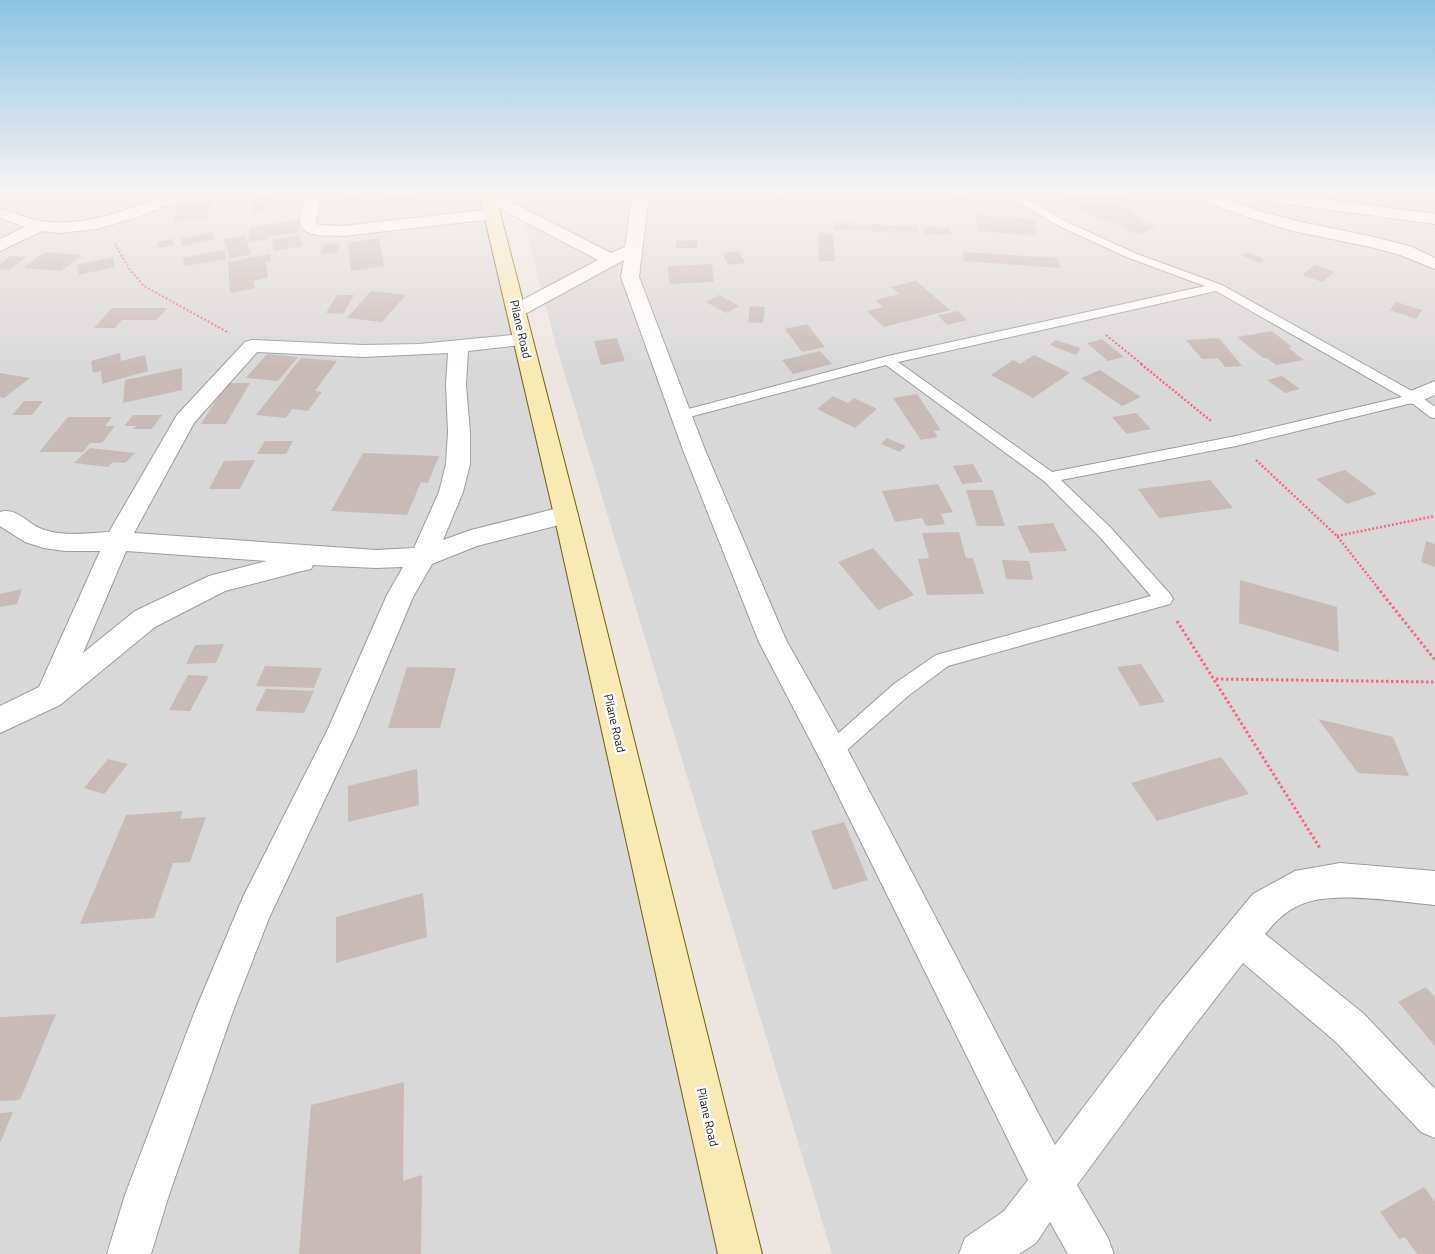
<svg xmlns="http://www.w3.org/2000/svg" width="1435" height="1254" font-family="'Titillium Web',sans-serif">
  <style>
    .residential { fill: #d9d8d8 }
    .building { fill: #c8bab7 }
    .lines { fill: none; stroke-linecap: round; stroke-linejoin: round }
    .lane-casing { stroke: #9c9c9c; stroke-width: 2 }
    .street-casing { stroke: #9c9c9c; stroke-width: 2 }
    .secondary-casing { stroke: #6f5e05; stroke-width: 2 }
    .path-far2 { stroke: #f9667e; stroke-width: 2; stroke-dasharray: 2 2; stroke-linecap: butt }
    .path-far1 { stroke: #f9667e; stroke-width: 2.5; stroke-dasharray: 2 2; stroke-linecap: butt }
    .path { stroke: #f9667e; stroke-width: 3; stroke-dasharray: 2.5 2.5; stroke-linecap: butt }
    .lane { fill: #fff; fill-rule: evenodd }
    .street { fill: #fff; fill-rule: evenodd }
    .secondary { fill: #f9e9b3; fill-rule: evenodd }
    .labels { text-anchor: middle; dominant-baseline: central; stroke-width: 5; stroke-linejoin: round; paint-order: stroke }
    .street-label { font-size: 12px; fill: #1b1b1b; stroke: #fff }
  </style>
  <rect width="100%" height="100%" fill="#ede5e0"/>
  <!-- residential -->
  <g class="residential">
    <polygon points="0,193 487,193 740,1254 0,1254"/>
    <polygon points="516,193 1435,193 1435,1254 832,1254 556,345"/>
  </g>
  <!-- building -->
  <g class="building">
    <polygon points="344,193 360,193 357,203 340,204"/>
    <polygon points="391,193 423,193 417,202 385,201"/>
    <polygon points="885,193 926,193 926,196 913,195 913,199 885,196"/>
    <polygon points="949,193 965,195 965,206 948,204"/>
    <polygon points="1071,193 1084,193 1098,199 1113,193 1134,201 1125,207 1134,210 1131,212 1140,216 1136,218 1156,226 1139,235 1060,201"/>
    <polygon points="274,196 269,212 249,214 255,198"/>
    <polygon points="782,197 788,204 777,206 771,199"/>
    <polygon points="214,198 212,207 208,208 206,218 173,222 178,203"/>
    <polygon points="976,215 1034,219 1037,236 977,231"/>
    <polygon points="299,220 299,233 266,237 265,240 249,242 250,227"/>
    <polygon points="835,223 917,226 918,233 835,230"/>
    <polygon points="923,226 950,228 951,235 924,234"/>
    <polygon points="213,232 213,240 181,246 182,238"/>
    <polygon points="818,233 833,234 835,261 819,261"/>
    <polygon points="245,235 251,254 230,259 224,239"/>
    <polygon points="300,235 302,246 274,251 272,240"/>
    <polygon points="379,238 384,266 351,271 348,243"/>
    <polygon points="173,239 174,245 158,248 157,242"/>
    <polygon points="697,240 697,248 676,248 676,241"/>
    <polygon points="340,243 337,253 320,254 324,244"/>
    <polygon points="224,250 226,259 184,266 183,258"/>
    <polygon points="739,251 745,263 728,265 722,253"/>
    <polygon points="45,252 82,255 61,271 23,268"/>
    <polygon points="963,252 1058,258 1060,268 964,261"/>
    <polygon points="1247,252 1265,260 1259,263 1241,255"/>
    <polygon points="270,254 271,262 266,263 268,278 253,281 255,288 230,293 228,262"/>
    <polygon points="11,256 26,257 9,270 0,269 0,264"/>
    <polygon points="113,257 115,267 79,275 77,265"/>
    <polygon points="712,264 714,282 669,284 668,266"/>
    <polygon points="1315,265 1335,272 1322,282 1302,275"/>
    <polygon points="916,281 950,310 884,327 867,311 883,307 875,300 899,294 891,287"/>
    <polygon points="371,291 406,295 382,322 347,318"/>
    <polygon points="337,295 354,295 343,314 326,313"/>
    <polygon points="719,295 739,306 726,313 706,302"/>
    <polygon points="1396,302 1422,310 1416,319 1390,310"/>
    <polygon points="750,306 765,307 763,323 748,322"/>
    <polygon points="112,308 167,308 157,320 122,320 115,328 94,328"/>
    <polygon points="958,311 967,320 947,325 938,315"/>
    <polygon points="807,324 825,347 802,352 785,329"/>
    <polygon points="1272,331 1292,347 1289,348 1304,360 1276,365 1267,358 1263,358 1237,337"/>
    <polygon points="617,338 625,361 601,365 594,341"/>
    <polygon points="1219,338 1242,366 1225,367 1218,358 1202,359 1186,340"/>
    <polygon points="1102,339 1124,357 1108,361 1087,343"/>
    <polygon points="1055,340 1081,348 1076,355 1050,345"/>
    <polygon points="820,351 832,364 793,374 782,360"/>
    <polygon points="120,353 121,361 145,355 148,371 102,384 101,371 93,373 91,361"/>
    <polygon points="267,354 298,357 278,381 246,378"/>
    <polygon points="1034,355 1070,373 1033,398 991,375 1013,360 1020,364"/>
    <polygon points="301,358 337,361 315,391 322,392 308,411 292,409 286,418 256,415"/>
    <polygon points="182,368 182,390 123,403 125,380"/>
    <polygon points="1100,370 1141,397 1122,406 1081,378"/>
    <polygon points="0,373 30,378 4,398 0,397"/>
    <polygon points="1282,376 1300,389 1285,393 1267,380"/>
    <polygon points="227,383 250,383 226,424 201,424"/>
    <polygon points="917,394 941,430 934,431 938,437 921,440 893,398"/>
    <polygon points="833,396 848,403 854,398 877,409 855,428 817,409"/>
    <polygon points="24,401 43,401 32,415 12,415"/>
    <polygon points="1136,413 1151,429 1127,434 1112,417"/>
    <polygon points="133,415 162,415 152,429 133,429 136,426 124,426"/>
    <polygon points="68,417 112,417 105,426 115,426 102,443 90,443 83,452 39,452"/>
    <polygon points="887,438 906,446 900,452 881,444"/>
    <polygon points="265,441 293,441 286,454 257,454"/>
    <polygon points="90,448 135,453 125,463 113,462 108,467 74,463"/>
    <polygon points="363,453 439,456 428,483 421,482 407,515 331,511"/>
    <polygon points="255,460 240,489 209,489 224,461"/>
    <polygon points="973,464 983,482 962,484 953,466"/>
    <polygon points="1345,470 1377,494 1347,504 1316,479"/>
    <polygon points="1210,480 1233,508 1159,518 1138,489"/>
    <polygon points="938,484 953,512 941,514 945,524 926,526 922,518 895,522 882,491"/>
    <polygon points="966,490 993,490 1005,526 977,526"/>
    <polygon points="1053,523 1067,551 1030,553 1017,526"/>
    <polygon points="959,532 966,558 973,558 984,594 927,595 918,559 929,558 922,533"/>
    <polygon points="1426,541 1435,544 1435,567 1421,562"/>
    <polygon points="873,548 914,595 878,610 838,562"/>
    <polygon points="1002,560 1029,561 1033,580 1006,579"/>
    <polygon points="1240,580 1337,607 1339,652 1239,623"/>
    <polygon points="22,589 17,604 0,607 0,594"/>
    <polygon points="224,644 216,663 186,664 195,645"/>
    <polygon points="1141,664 1165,702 1140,706 1117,667"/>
    <polygon points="265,666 322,668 314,688 256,686"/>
    <polygon points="407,667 456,668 440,728 388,728"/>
    <polygon points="188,675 209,676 190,711 169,710"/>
    <polygon points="266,689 314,691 304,713 255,711"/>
    <polygon points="1318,719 1393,737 1409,776 1358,773"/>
    <polygon points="1221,757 1249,794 1157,821 1131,783"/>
    <polygon points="108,759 128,764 104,794 84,788"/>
    <polygon points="417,769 419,805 348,822 348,786"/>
    <polygon points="183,811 180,819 206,817 190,862 173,863 154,918 80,924 126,815"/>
    <polygon points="844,822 868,880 833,890 811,831"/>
    <polygon points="423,893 427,937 336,963 336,917"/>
    <polygon points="1426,987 1435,997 1435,1046 1398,1002"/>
    <polygon points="56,1014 20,1100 0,1101 0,1017"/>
    <polygon points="404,1082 403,1181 422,1175 421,1254 299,1254 311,1105"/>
    <polygon points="13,1112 0,1143 0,1113"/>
    <polygon points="1424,1187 1435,1202 1435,1254 1417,1254 1405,1237 1399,1239 1380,1212"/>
  </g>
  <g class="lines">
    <!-- lane casing -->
    <g class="lane-casing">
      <path id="lane" d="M 1002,193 L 1015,193 L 1067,222 L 1137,254 L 1222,285 L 1419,395 L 1435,407 L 1435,418 L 1430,417 L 1412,403 L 1236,446 L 1061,480 L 1111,528 L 1170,594 L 1173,599 L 1170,604 L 948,666 L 908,696 L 839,757 L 832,760 L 825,757 L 822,751 L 825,745 L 894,684 L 936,655 L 1151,596 L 1099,536 L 1044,481 L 886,365 L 682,419 L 677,418 L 675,415 L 677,412 L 888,356 L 1205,286 L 1129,258 L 1059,226 ZM 1216,291 L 1402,397 L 1236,436 L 1052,472 L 898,362 Z"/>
    </g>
    <!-- street casing -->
    <g class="street-casing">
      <g id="street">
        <path d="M 171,193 L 193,193 L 191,196 L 138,217 L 96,229 L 59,233 L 42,231 L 0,251 L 0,239 L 25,227 L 0,218 L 0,208 C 14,212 27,219 40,221 C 87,228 128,209 171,193 Z"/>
        <path d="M 306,193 L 322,193 L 316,220 L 317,224 L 320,225 L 343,226 L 493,209 L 499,211 L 501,214 L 499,217 L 493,219 L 343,236 C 330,235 300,239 300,220 C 300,212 304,201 306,193 Z"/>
        <path d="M 482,193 L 494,193 L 611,253 L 625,247 L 633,193 L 649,193 L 639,277 L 705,450 L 786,640 L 843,741 L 1055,1145 L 1160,1006 L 1253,894 L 1295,871 L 1340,863 L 1435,871 L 1435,905 C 1399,902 1333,890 1300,905 C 1285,911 1275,922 1265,934 L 1364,1014 L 1435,1089 L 1435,1138 L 1421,1132 L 1336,1042 L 1243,963 L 1188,1034 L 1077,1185 L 1108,1238 L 1114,1254 L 1068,1254 L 1050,1222 L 1036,1243 L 1019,1254 L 959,1254 L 965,1238 L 1004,1211 L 1028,1180 L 821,761 L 759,642 L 683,450 L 621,277 L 624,260 L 523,315 L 516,317 L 509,315 L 507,311 L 509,307 L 598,260 L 482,199 L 480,196 Z"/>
        <polygon points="1187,193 1210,193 1259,211 1301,222 1374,237 1412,247 1435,258 1435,269 1400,255 1371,247 1293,231 1247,217 1189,196"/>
        <polygon points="1237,193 1280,193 1435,214 1435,224 1245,198 1239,196"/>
        <path d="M 523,334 L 530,336 L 533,340 L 530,344 L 468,351 L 466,385 L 470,432 L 470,464 L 463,492 L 443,540 L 471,530 L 566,506 L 575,509 L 578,515 L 575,521 L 477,546 L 432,564 L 413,597 L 356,733 L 269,918 L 233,1011 L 169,1195 L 151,1254 L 107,1254 L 125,1195 L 195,1011 L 243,897 L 328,729 L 387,595 L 403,567 L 376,568 L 313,565 L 311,569 L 302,571 L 225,591 L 155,627 L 60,705 L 0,733 L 0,706 L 39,687 L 100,551 L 65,551 L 44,548 L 25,542 L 0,526 L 0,512 C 17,507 27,524 42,529 C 62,537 88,533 109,532 L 177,415 L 245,342 L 252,340 L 363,345 L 419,344 ZM 257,352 L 363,357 L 448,353 L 446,385 L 448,432 L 446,464 L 439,492 L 414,548 L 376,550 L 134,533 L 194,423 ZM 126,551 L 267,561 L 209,576 L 135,611 L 83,653 Z"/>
        <polygon points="1435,381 1435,395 1414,404 1406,403 1403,398 1406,393"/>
      </g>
    </g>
    <!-- secondary casing -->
    <g class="secondary-casing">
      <polygon id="secondary" points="479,193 495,193 578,515 762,1254 718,1254 554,515"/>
    </g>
    <!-- path-far2 -->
    <g class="path-far2">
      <polyline points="115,244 130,270 144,286 229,333"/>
      <polyline points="1106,335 1143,365"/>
    </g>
    <!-- path-far1 -->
    <g class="path-far1">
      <polyline points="1141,364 1211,421"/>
      <polyline points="1256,460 1337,536 1378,588"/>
      <polyline points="1337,536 1435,516"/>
    </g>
    <!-- path -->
    <g class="path">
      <polyline points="1377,587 1435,660"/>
      <polyline points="1177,621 1320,848"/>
      <polyline points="1216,679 1435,682"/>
    </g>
    <!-- lane -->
    <use href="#lane" class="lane"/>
    <!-- street -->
    <use href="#street" class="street"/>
    <!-- secondary -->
    <use href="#secondary" class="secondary"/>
  </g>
  <!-- sky -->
  <linearGradient id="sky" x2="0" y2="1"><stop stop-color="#8bc4e2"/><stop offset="0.52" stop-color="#f7f3f1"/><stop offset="1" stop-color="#f7f3f1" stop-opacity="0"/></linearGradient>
  <rect width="1435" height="369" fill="url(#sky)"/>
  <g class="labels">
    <!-- street labels -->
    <g class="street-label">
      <text transform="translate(521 329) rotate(77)">Pilane Road</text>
      <text transform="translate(615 723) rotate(77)">Pilane Road</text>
      <text transform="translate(708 1117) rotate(77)">Pilane Road</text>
    </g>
  </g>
</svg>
